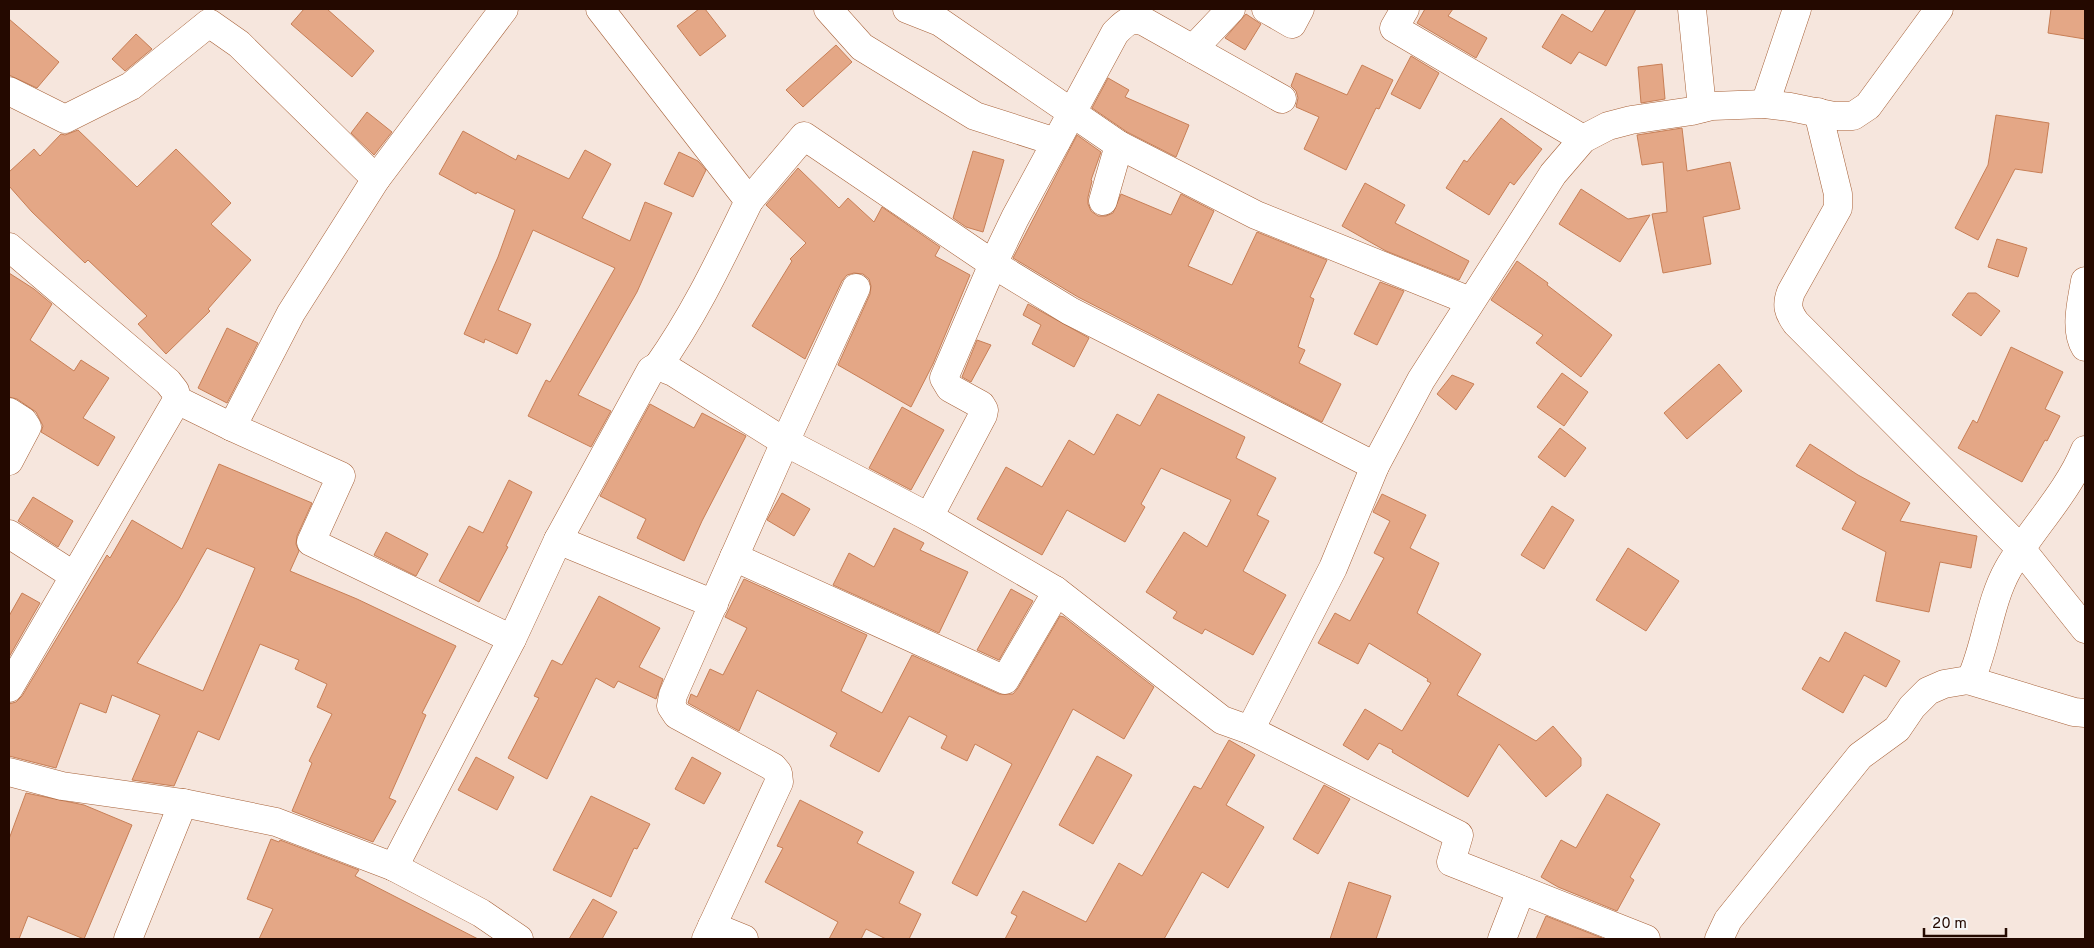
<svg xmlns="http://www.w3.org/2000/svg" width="2094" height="948" font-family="Overpass,sans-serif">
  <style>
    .building { fill: #e4a786; stroke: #c87f56; fill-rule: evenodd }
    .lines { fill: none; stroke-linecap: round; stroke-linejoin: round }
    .street-casing { stroke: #a76138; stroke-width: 29 }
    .secondary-casing { stroke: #a76138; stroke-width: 29 }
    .street { stroke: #fff; stroke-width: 28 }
    .secondary { stroke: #fff; stroke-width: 28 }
  </style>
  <rect width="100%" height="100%" fill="#f6e6dd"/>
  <!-- building -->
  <g class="building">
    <polygon points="304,9 327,9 374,51 352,77 291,24"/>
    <polygon points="699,9 705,9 726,36 700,56 677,26"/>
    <polygon points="1425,9 1453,9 1448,16 1487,38 1476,58 1417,23"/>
    <polygon points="1606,9 1636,9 1606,66 1579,52 1571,64 1542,47 1562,14 1592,32"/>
    <polygon points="2051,9 2085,9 2085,39 2048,33"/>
    <polygon points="1246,14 1261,24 1245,50 1225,38"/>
    <polygon points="9,19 59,62 37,88 9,75"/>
    <polygon points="136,34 152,49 125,71 112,59"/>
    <polygon points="836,45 852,62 803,107 786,90"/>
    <polygon points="1411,56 1439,73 1420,109 1391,94"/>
    <polygon points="1662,64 1665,99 1641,103 1638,67"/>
    <polygon points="1362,65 1393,80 1379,109 1376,108 1346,170 1304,149 1319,117 1296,107 1298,98 1296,91 1291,86 1296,73 1347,95"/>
    <polygon points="1108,78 1129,90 1125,97 1189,125 1176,157 1127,132 1092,108"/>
    <polygon points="367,112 392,132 374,155 351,133"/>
    <polygon points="1996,115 2049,123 2042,173 2015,169 1978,240 1955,228 1988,165"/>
    <polygon points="1501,118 1542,149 1514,185 1510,182 1489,215 1446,188 1464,160 1467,162"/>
    <polygon points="1682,128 1687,171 1730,162 1740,209 1703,217 1711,264 1663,273 1652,214 1667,212 1663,162 1642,165 1637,135"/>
    <polygon points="78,130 137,187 176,149 231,203 211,224 251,260 208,309 210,311 166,354 138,324 147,316 88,260 85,263 32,212 9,186 9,172 34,149 40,156 61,134 65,135"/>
    <polygon points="463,131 516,160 518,155 569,179 585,150 611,164 582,218 630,241 645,202 672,213 637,292 578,395 611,411 591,447 528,416 546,380 550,382 615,268 533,230 498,310 531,324 517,354 485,339 484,343 464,334 498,257 515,210 477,192 476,194 439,174"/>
    <polygon points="1077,135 1101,152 1091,180 1092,181 1088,197 1088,204 1091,211 1098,216 1106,216 1113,213 1121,194 1171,215 1181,194 1214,211 1188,266 1232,285 1257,232 1327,260 1310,297 1314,299 1298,347 1305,350 1299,363 1341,384 1322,422 1078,297 1013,258"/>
    <polygon points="973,151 1004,160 983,232 966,227 953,218"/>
    <polygon points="679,152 698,161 706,170 693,197 664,184"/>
    <polygon points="798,168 839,208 848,198 874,222 882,207 940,247 935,256 970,275 933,364 911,407 838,365 870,294 871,286 869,279 863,274 854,273 847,275 842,281 805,359 752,326 792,261 790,259 806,243 766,205"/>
    <polygon points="1365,183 1405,205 1395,223 1469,261 1459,280 1386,251 1342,226"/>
    <polygon points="1581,189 1628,219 1650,215 1620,262 1559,224"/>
    <polygon points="1997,239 2027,248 2018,277 1988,267"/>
    <polygon points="1517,261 1548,283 1547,285 1612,335 1581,377 1536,343 1543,335 1491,300"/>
    <polygon points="9,273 34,289 52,304 30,340 74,371 81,360 109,378 83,418 115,437 98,466 41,432 43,426 36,412 17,399 9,397"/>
    <polygon points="1380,282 1404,291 1377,345 1354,334"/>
    <polygon points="1968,293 1976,293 2000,311 1981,336 1952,315"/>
    <polygon points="1028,304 1089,338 1074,367 1032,344 1041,325 1023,315"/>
    <polygon points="227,328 258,343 227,403 198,388"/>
    <polygon points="977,340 991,345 971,382 962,377"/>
    <polygon points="2011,347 2063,372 2045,409 2060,416 2047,441 2045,440 2022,482 1958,448 1973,420 1977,423"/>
    <polygon points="1719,364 1742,391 1687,439 1664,413"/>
    <polygon points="1562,373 1588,392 1564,426 1537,407"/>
    <polygon points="1452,375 1474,384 1456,410 1437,394"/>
    <polygon points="1158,394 1245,437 1236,458 1276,478 1257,515 1269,521 1243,571 1286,595 1253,655 1205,629 1202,634 1173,618 1177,612 1146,592 1184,532 1207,547 1231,500 1161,468 1141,504 1145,507 1125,542 1067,510 1042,555 977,519 1006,467 1042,487 1069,440 1094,455 1117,414 1140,426"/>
    <polygon points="650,404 694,428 702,413 746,436 702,521 684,561 637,538 646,519 600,496"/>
    <polygon points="902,407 944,430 911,490 869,468"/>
    <polygon points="1560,428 1586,448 1565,477 1538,457"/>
    <polygon points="1810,444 1858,475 1910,503 1900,521 1977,536 1971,568 1940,562 1929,612 1876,601 1886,552 1842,529 1856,502 1796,466"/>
    <path d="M 219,464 L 312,503 L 297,536 L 296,544 L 299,551 L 290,571 L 357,599 L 456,646 L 422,713 L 426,715 L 389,798 L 396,801 L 373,842 L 292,811 L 312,763 L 309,761 L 332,714 L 317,707 L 327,684 L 295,669 L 299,660 L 260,644 L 219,740 L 198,731 L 174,786 L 132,780 L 160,715 L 112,695 L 106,713 L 80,703 L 56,768 L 9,756 L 9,704 L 16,702 L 22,696 L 107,555 L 110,558 L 132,520 L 182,549 ZM 207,548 L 255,568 L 203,691 L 137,663 L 178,600 Z"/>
    <polygon points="509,480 532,492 506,546 508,547 479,602 439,581 469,526 483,533"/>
    <polygon points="782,493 810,509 794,536 767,520"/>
    <polygon points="1382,494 1426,515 1410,548 1439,563 1417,613 1481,654 1457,695 1536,741 1553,726 1581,758 1581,766 1546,797 1499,744 1468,797 1392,752 1393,750 1379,743 1368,760 1343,745 1365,709 1402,731 1431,683 1427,681 1428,679 1369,643 1358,664 1318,643 1335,613 1350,621 1384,558 1374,553 1390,521 1373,512"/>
    <polygon points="33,497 73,521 58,547 18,521"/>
    <polygon points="1552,506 1574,520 1544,569 1521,555"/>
    <polygon points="894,528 924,543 920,550 968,572 939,633 833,585 849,553 874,567"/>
    <polygon points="386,532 428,554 416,576 374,555"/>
    <polygon points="1628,548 1679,581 1646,631 1596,600"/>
    <polygon points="744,579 867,635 841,691 882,713 912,655 999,694 1013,694 1018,688 1060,616 1064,617 1154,687 1124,739 1073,709 977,896 952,883 1012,764 975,744 967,761 941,748 947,736 909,716 879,772 830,746 837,733 757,690 739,731 688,703 691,694 697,697 710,669 723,675 747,628 725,617"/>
    <polygon points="1011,589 1033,601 999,660 977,650"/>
    <polygon points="22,593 40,603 9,657 9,616"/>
    <polygon points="599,596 660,628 639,667 663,679 656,699 618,681 614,688 596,678 547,779 508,758 539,698 534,696 552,660 562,665"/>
    <polygon points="1845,632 1900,661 1886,687 1864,675 1843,713 1802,689 1820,657 1829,662"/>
    <polygon points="1229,740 1255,755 1226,805 1264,827 1228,888 1202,872 1164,939 1005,939 1017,916 1011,913 1023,891 1086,922 1119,863 1142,876 1194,786 1201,789"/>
    <polygon points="1097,756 1132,775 1093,844 1059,825"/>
    <polygon points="476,757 514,777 497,810 458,790"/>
    <polygon points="692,757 721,773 704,804 675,789"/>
    <polygon points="1324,785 1350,799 1318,854 1293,839"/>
    <polygon points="26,793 84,805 132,825 84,939 28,916 19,939 9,939 9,839"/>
    <polygon points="1607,794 1660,824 1630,877 1634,880 1617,911 1558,887 1541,877 1561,840 1576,848"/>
    <polygon points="591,796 650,824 637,849 634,848 611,897 553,870"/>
    <polygon points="800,800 863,832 857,843 914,872 899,903 921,914 909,939 886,939 866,929 861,939 829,939 838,922 765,882 783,848 777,846"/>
    <polygon points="271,839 279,842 280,840 359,870 355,876 478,939 259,939 273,909 247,899"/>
    <polygon points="1349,882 1391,896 1376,939 1330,939"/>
    <polygon points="593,899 617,912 602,939 569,939"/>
    <polygon points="1546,916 1602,938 1536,939"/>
  </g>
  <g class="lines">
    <!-- street casing -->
    <g class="street-casing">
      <g id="street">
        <path d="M 600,9 L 749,201 C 721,258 695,314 658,366"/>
        <polyline points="828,9 862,47 975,116 1056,142"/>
        <polyline points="907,9 940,22 1119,145"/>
        <polyline points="1266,9 1292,24 1300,9"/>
        <polyline points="1405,9 1394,28 1583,139"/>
        <polyline points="1692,9 1702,108"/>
        <polyline points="1193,49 1231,9"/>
        <polyline points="9,91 65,119 131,86 209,23 239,44 376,179"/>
        <polyline points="1765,104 1797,9"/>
        <path d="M 1818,112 L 1838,194 L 1838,208 L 1791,292 C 1786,305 1788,312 1796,323 L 2022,550 L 2085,629"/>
        <path d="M 749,201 L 804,136 L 993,264 L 1015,218 L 1115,33 C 1126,22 1130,17 1145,22 L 1282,99"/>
        <polyline points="1103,201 1119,145 1256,215 1470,301"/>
        <polyline points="9,247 168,382 175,391 177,400 9,688"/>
        <path d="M 2085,281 C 2082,300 2074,329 2085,347"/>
        <polyline points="177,400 232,427 291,313 376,179 504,9"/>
        <polyline points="9,412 23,421 27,427 9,461"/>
        <polyline points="232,427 341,476 311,542 512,639"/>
        <polyline points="929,517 983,415 984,410 981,405 950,388 944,378 993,264 1070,311 1375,466"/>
        <polyline points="9,534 73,575"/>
        <polyline points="558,540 714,604"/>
        <polyline points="734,557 1005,680 1053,598 1055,590"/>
        <polyline points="1968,680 2074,712 2085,713"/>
        <polyline points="1250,730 1333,568 1375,466 1421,380 1553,174 1583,139 1608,126 1631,120 1692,111 1712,106 1765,104 1790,107 1834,116 1853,116 1868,106 1939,9"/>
        <polyline points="394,867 512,639 558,540 651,370 658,366 673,372 785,442 929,517 1055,590 1222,720 1250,730 1459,835 1451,862 1646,939"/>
        <polyline points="712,926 744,939"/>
        <polyline points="128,939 183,803"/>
        <polyline points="706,939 779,782 778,773 773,767 677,715 671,706 673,695 785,442 856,288"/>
        <polyline points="1502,939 1521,890"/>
        <path d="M 1719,939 L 1728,920 L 1860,756 L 1897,729 L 1912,707 L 1928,691 L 1944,684 L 1968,680 L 1973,674 C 1987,640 1990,601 2008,569 C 2032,528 2067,494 2085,450"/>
      </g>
    </g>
    <!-- secondary casing -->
    <g class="secondary-casing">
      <polyline id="secondary" points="9,772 62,786 183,803 276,822 394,867 481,913 519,939"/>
    </g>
    <!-- street -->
    <use href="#street" class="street"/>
    <!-- secondary -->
    <use href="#secondary" class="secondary"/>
  </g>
  <!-- border -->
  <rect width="2094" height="948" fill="none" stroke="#240900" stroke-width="20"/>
  <!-- scale -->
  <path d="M1924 928v8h82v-8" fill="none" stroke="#240900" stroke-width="2.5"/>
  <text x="1932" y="928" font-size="15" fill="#240900" stroke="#f7f7f7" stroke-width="4" paint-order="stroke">20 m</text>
</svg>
